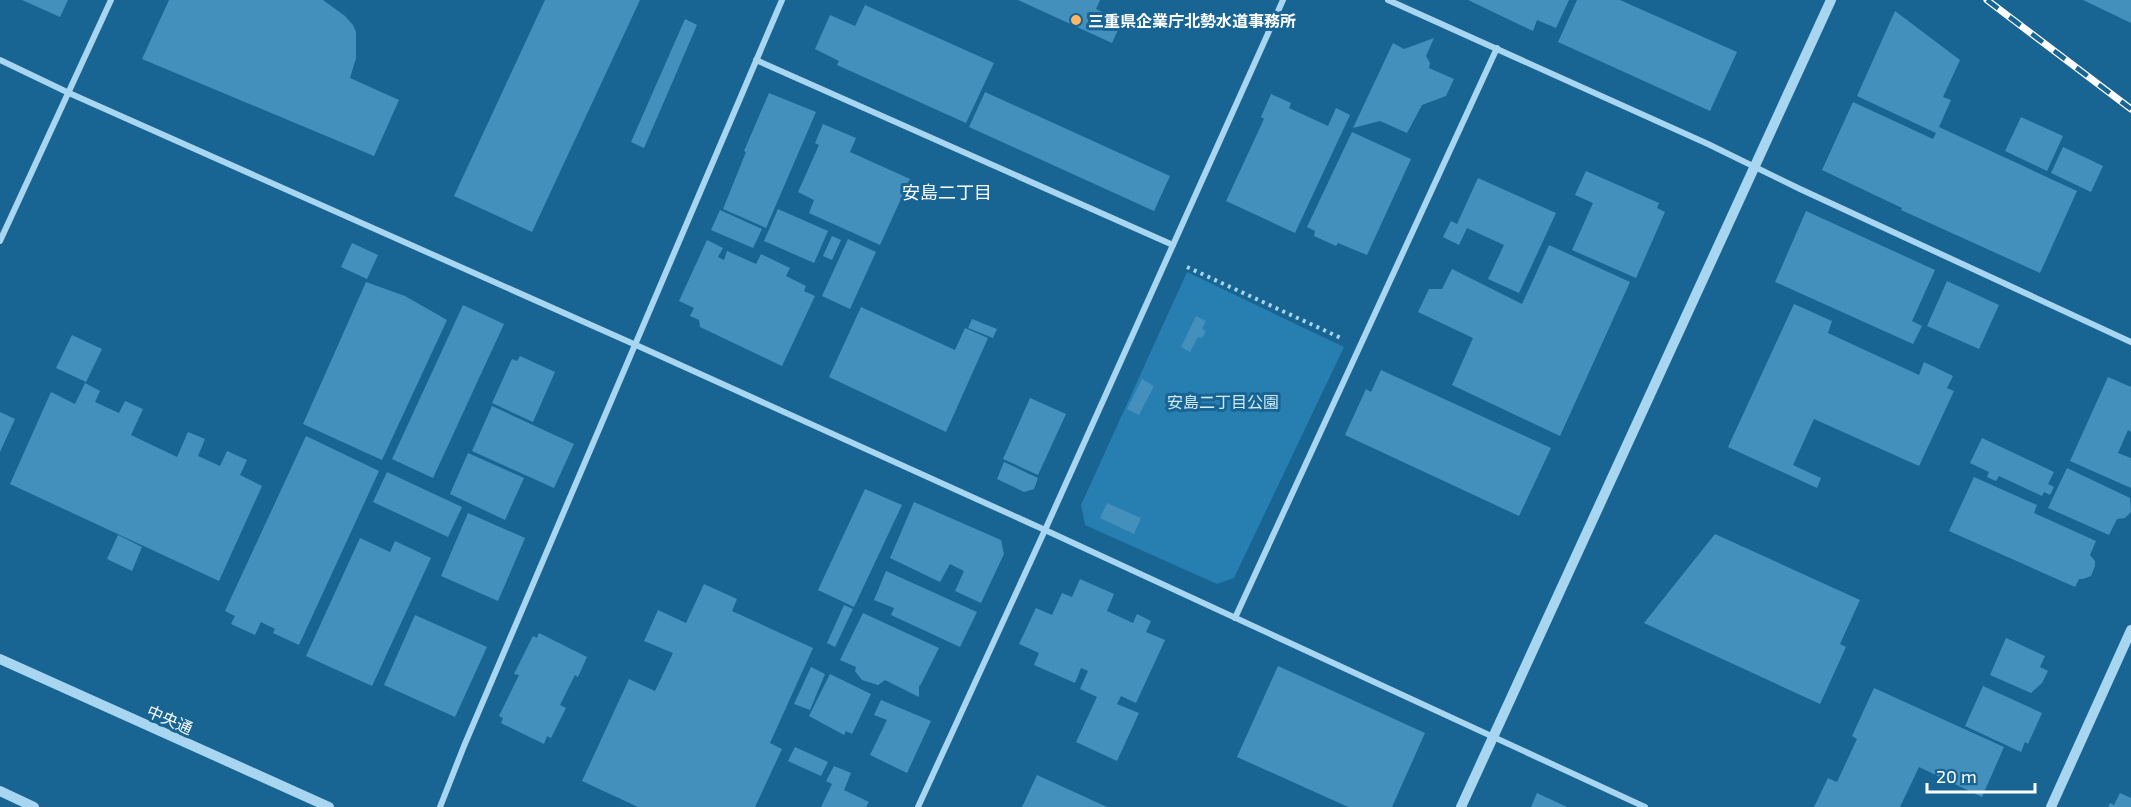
<svg xmlns="http://www.w3.org/2000/svg" width="2131" height="807" font-family="'Exo 2','Noto Sans JP',sans-serif">
  <style>
    .green { fill: #277eb0 }
    .building { fill: #4490bd }
    .lines { fill: none; stroke-linecap: round; stroke-linejoin: round }
    .path { stroke: #a8d6f0; stroke-width: 4; stroke-dasharray: 3 4.5; stroke-linecap: butt }
    .minor { stroke: #a8d6f0; stroke-width: 6 }
    .tertiary { stroke: #a8d6f0; stroke-width: 10 }
    .rail-casing { stroke: #fff; stroke-width: 7 }
    .rail { stroke: #186493; stroke-width: 4.5; stroke-dasharray: 14; stroke-linecap: butt }
    .poi-dot { fill: #ffb767; stroke: #186493; stroke-width: 2 }
    .labels { text-anchor: middle; dominant-baseline: central; stroke-width: 6; stroke-linejoin: round; paint-order: stroke }
    .poi-label { font-size: 16px; font-weight: bold; fill: #fff; stroke: #186493; text-anchor: start }
    .park-label { font-size: 16px; fill: #ceebfb; stroke: #186493 }
    .street-label { font-size: 16px; fill: #fff; stroke: #186493 }
    .neighbourhood-label { font-size: 18px; fill: #fff; stroke: #186493 }
  </style>
  <rect width="100%" height="100%" fill="#186493"/>
  <!-- green -->
  <polygon class="green" points="1187,272 1344,347 1234,578 1217,584 1085,525 1081,505"/>
  <!-- building -->
  <g class="building">
    <polygon points="22,0 68,0 60,17"/>
    <polygon points="169,0 323,0 345,16 353,25 356,32 356,58 350,78 399,100 374,156 142,59"/>
    <polygon points="545,0 640,0 532,232 454,196"/>
    <polygon points="1018,0 1100,0 1096,9 1122,21 1112,43"/>
    <polygon points="1468,0 1569,0 1556,28 1537,20 1533,31"/>
    <polygon points="1577,0 1620,0 1737,52 1710,111 1558,42"/>
    <polygon points="2083,0 2131,0 2131,23"/>
    <polygon points="865,5 994,63 966,123 837,65 839,61 815,49 830,15 855,26"/>
    <polygon points="1895,11 1960,60 1943,97 1951,100 1939,127 2077,191 2040,273 1901,210 1902,208 1822,170 1853,102 1933,139 1936,133 1857,96"/>
    <polygon points="685,19 697,25 644,148 631,142"/>
    <polygon points="1434,38 1426,56 1430,63 1429,68 1454,79 1446,96 1422,105 1407,133 1380,121 1353,128 1393,43 1404,49"/>
    <polygon points="985,92 1170,176 1154,211 969,127"/>
    <polygon points="769,93 816,112 766,228 723,209 746,152 744,151"/>
    <polygon points="1271,94 1291,103 1289,108 1328,126 1336,108 1350,115 1295,233 1226,201 1264,119 1261,117"/>
    <polygon points="2021,117 2063,136 2047,171 2005,151"/>
    <polygon points="823,124 856,138 850,152 910,179 880,245 809,213 814,200 798,192 819,145 815,143"/>
    <polygon points="1352,132 1411,159 1367,255 1338,243 1336,246 1314,236 1315,231 1307,227"/>
    <polygon points="2063,147 2103,166 2091,192 2051,173"/>
    <polygon points="1586,171 1659,203 1657,208 1665,212 1636,278 1572,250 1593,203 1575,195"/>
    <polygon points="1478,178 1556,213 1519,293 1488,279 1504,245 1467,228 1459,245 1443,237 1451,221 1457,224"/>
    <polygon points="778,209 828,231 814,263 764,241"/>
    <polygon points="720,210 762,229 753,248 711,230"/>
    <polygon points="1806,211 1935,270 1912,321 1922,326 1913,344 1775,282"/>
    <polygon points="832,236 841,240 832,260 823,256"/>
    <polygon points="848,239 876,252 850,309 822,296"/>
    <polygon points="707,240 723,248 718,257 724,260 727,251 756,264 761,254 790,268 786,276 806,286 804,291 815,296 782,366 700,327 699,320 690,316 694,308 679,301"/>
    <polygon points="352,243 378,255 367,279 341,267"/>
    <polygon points="1549,245 1630,282 1560,436 1452,385 1473,338 1418,312 1429,289 1442,289 1452,269 1522,304"/>
    <polygon points="1947,281 1999,305 1979,349 1927,326"/>
    <polygon points="366,282 405,296 447,320 382,460 303,424"/>
    <polygon points="1794,304 1832,321 1828,333 1919,375 1924,362 1953,376 1947,388 1954,391 1919,466 1814,419 1793,465 1821,478 1817,488 1728,447"/>
    <polygon points="463,305 504,324 433,478 392,459"/>
    <polygon points="861,307 955,350 965,328 988,338 946,432 829,377"/>
    <polygon points="1196,316 1206,321 1202,329 1206,331 1202,338 1198,337 1190,352 1181,347"/>
    <polygon points="972,319 997,329 993,338 968,328"/>
    <polygon points="72,335 102,349 86,382 56,368"/>
    <polygon points="520,356 555,372 533,422 492,403 512,359 517,361"/>
    <polygon points="1381,370 1551,448 1519,516 1345,435 1366,389 1371,392"/>
    <polygon points="2108,377 2131,387 2131,432 2128,430 2118,453 2131,458 2131,488 2070,461"/>
    <polygon points="1142,379 1154,386 1139,415 1127,409"/>
    <polygon points="85,383 100,391 95,402 119,413 125,401 143,409 131,435 177,457 188,432 205,439 198,456 220,466 227,451 247,460 240,475 262,486 219,581 10,484 51,392 75,404"/>
    <polygon points="1030,398 1066,414 1038,475 1003,459"/>
    <polygon points="492,406 574,444 554,488 472,451"/>
    <polygon points="0,412 15,419 0,452"/>
    <polygon points="306,436 379,471 299,645 273,633 275,629 261,622 255,635 231,624 235,616 225,611"/>
    <polygon points="1982,438 2054,472 2048,484 2054,487 2050,495 2044,492 2042,496 1999,476 1996,481 1987,477 1989,472 1970,463"/>
    <polygon points="468,453 524,478 505,520 450,494"/>
    <polygon points="1004,462 1038,478 1034,489 1024,492 997,479"/>
    <polygon points="2067,468 2130,498 2131,512 2125,518 2117,519 2109,535 2048,508"/>
    <polygon points="387,472 462,507 448,537 373,502"/>
    <polygon points="1974,477 2037,505 2034,513 2096,541 2090,555 2095,561 2095,566 2091,576 2083,579 2079,579 2075,587 1949,531"/>
    <polygon points="865,489 902,505 854,607 818,590"/>
    <polygon points="914,502 1001,540 1004,554 981,603 955,591 964,571 950,564 940,582 890,558"/>
    <polygon points="1107,503 1141,518 1134,534 1100,518"/>
    <polygon points="468,513 525,538 498,601 441,576"/>
    <polygon points="1715,534 1860,600 1840,644 1846,647 1820,704 1644,623"/>
    <polygon points="118,535 142,547 132,571 107,559"/>
    <polygon points="360,538 390,552 395,541 431,558 372,686 306,656"/>
    <polygon points="886,571 977,612 960,647 891,615 894,608 874,600"/>
    <polygon points="1080,579 1114,594 1107,611 1133,623 1137,614 1151,621 1146,632 1165,640 1136,703 1121,696 1117,704 1139,713 1117,761 1076,742 1097,697 1080,689 1088,671 1081,668 1075,683 1034,665 1039,653 1019,644 1036,608 1052,615 1062,593 1072,597"/>
    <polygon points="704,584 737,599 732,611 813,648 770,743 782,749 755,807 638,807 582,781 629,679 655,691 673,653 644,641 658,610 686,623"/>
    <polygon points="844,605 853,609 835,647 827,643"/>
    <polygon points="863,613 939,648 920,686 919,685 919,697 885,680 878,685 862,680 855,671 856,667 840,660"/>
    <polygon points="415,615 487,647 455,717 384,685"/>
    <polygon points="539,633 587,657 578,677 575,675 560,705 566,708 551,738 547,736 544,744 501,723 503,718 499,716 519,675 514,674 533,636 537,638"/>
    <polygon points="2006,638 2045,656 2040,667 2048,671 2042,683 2031,693 1990,675"/>
    <polygon points="1278,666 1425,733 1392,807 1348,807 1237,757"/>
    <polygon points="811,667 825,674 810,710 794,704"/>
    <polygon points="830,674 871,694 852,734 846,731 844,735 809,716"/>
    <polygon points="1983,686 2042,713 2028,744 2025,742 2021,752 1965,726"/>
    <polygon points="1874,688 2004,747 1982,797 1919,767 1900,807 1814,807 1828,778 1837,782 1857,739 1852,736"/>
    <polygon points="881,700 931,721 907,773 870,755 887,720 874,715"/>
    <polygon points="795,747 828,762 821,776 788,761"/>
    <polygon points="834,766 851,773 844,790 869,802 866,807 821,807 832,784 826,781"/>
    <polygon points="1037,775 1107,807 1022,807"/>
    <polygon points="1537,793 1567,807 1531,807"/>
    <polygon points="2120,793 2131,798 2131,807 2108,807 2110,803 2114,805"/>
  </g>
  <g class="lines">
    <!-- path -->
    <polyline class="path" points="1187,267 1341,338"/>
    <!-- minor -->
    <g class="minor">
      <polyline points="1388,0 1708,144 1800,189 2131,342"/>
      <polyline points="0,60 69,93 636,345 1045,530 1645,807"/>
      <polyline points="756,60 1173,245"/>
      <polyline points="0,241 111,0"/>
      <polyline points="1235,618 1497,48"/>
      <polyline points="440,807 464,746 782,0"/>
      <polyline points="918,807 1045,530 1283,0"/>
    </g>
    <!-- tertiary -->
    <g class="tertiary">
      <polyline points="0,659 329,807"/>
      <polyline points="0,791 34,807"/>
      <polyline points="1461,807 1831,0"/>
      <polyline points="2051,807 2131,630"/>
    </g>
    <!-- rail casing -->
    <g class="rail-casing">
      <polyline id="rail" points="1987,0 2131,109"/>
    </g>
    <!-- rail -->
    <use href="#rail" class="rail"/>
  </g>
  <!-- markers -->
  <circle class="poi-dot" cx="1076" cy="20" r="6"/>
  <g class="labels">
    <!-- poi labels -->
    <g class="poi-label">
      <text x="1088" y="20">三重県企業庁北勢水道事務所</text>
    </g>
    <!-- park labels -->
    <g class="park-label">
      <text x="1223" y="401">安島二丁目公園</text>
    </g>
    <!-- street labels -->
    <g class="street-label">
      <text transform="translate(170 719) rotate(24)">中央通</text>
    </g>
    <!-- neighbourhood labels -->
    <g class="neighbourhood-label">
      <text x="947" y="192">安島二丁目</text>
    </g>
  </g>
  <!-- scale -->
  <path d="M1927 783v9h108v-9" fill="none" stroke="#ffffff" stroke-width="3"/>
  <text x="1936" y="783" font-size="18" fill="#ffffff" stroke="#186493" stroke-width="4.5" paint-order="stroke">20 m</text>
</svg>
